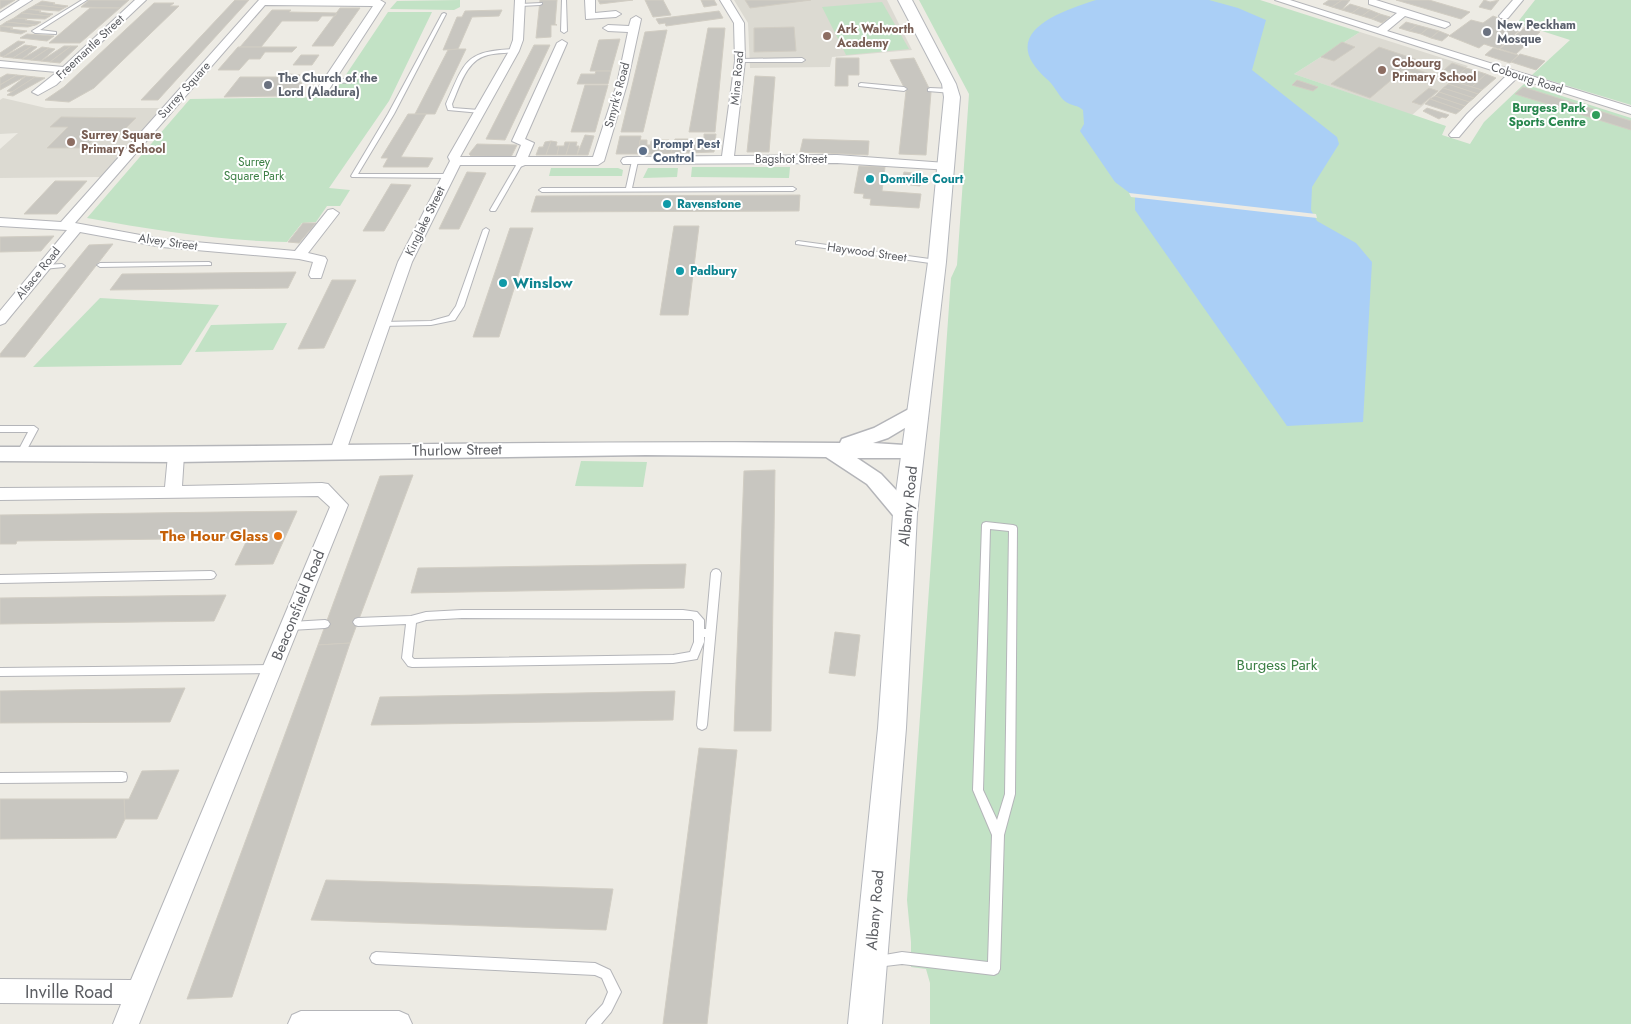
<svg xmlns="http://www.w3.org/2000/svg" width="1631" height="1024" font-family="Jost,sans-serif">
  <style>
    .education { fill: #dcdad2 }
    .green { fill: #c2e2c5 }
    .water { fill: #aacff6 }
    .pier { fill: #edebe4 }
    .building { fill: #c8c6c0; stroke: #d1cdc3 }
    .lines { fill: none; stroke-linecap: round; stroke-linejoin: round }
    .service-casing { stroke: #b4b5b9; stroke-width: 2 }
    .minor-casing { stroke: #b4b5b9; stroke-width: 2 }
    .tertiary-casing { stroke: #b4b5b9; stroke-width: 3 }
    .secondary-casing { stroke: #b5b7bc; stroke-width: 2 }
    .service { fill: #fff; fill-rule: evenodd }
    .minor { fill: #fff; fill-rule: evenodd }
    .tertiary { fill: #fff; fill-rule: evenodd }
    .secondary { fill: #fff; fill-rule: evenodd }
    .worship-dot { fill: #6b7280; stroke: #fff; stroke-width: 2 }
    .education-dot { fill: #8d6e63; stroke: #fff; stroke-width: 2 }
    .leisure-dot { fill: #2e9e5b; stroke: #fff; stroke-width: 2 }
    .service-dot { fill: #5c6f8a; stroke: #fff; stroke-width: 2 }
    .culture-dot { fill: #0f9aa8; stroke: #fff; stroke-width: 2 }
    .food-dot { fill: #e8710a; stroke: #fff; stroke-width: 2 }
    .labels { text-anchor: middle; dominant-baseline: central; stroke-width: 4; stroke-linejoin: round; paint-order: stroke }
    .far-worship-label { font-size: 12px; font-weight: bold; fill: #5b616d; stroke: #fff; text-anchor: start }
    .far-education-label { font-size: 12px; font-weight: bold; fill: #785e54; stroke: #fff; text-anchor: start }
    .far-street-label { font-size: 12px; fill: #5c5e63; stroke: #fff }
    .far-leisure-label { font-size: 12px; font-weight: bold; fill: #27864d; stroke: #fff; text-anchor: end }
    .far-service-label { font-size: 12px; font-weight: bold; fill: #4e5e75; stroke: #fff; text-anchor: start }
    .far-park-label { font-size: 12px; fill: #3d8046; stroke: #fff }
    .far-culture-label { font-size: 12px; font-weight: bold; fill: #0d838f; stroke: #fff; text-anchor: start }
    .culture-label { font-size: 15px; font-weight: bold; fill: #0d838f; stroke: #fff; text-anchor: start }
    .street-label { font-size: 15px; fill: #5c5e63; stroke: #fff }
    .food-label { font-size: 15px; font-weight: bold; fill: #c56008; stroke: #fff; text-anchor: end }
    .park-label { font-size: 15px; fill: #3d8046; stroke: #fff }
    .near-street-label { font-size: 18px; fill: #5c5e63; stroke: #fff }
  </style>
  <rect width="100%" height="100%" fill="#edebe4"/>
  <!-- education -->
  <g class="education">
    <polygon points="734,0 887,0 912,50 832,57 830,67 750,68 748,23"/>
    <polygon points="1360,32 1468,66 1412,115 1294,74"/>
    <polygon points="3,98 46,108 163,108 101,177 0,178 0,149 18,133 0,134 0,100"/>
  </g>
  <!-- green -->
  <g class="green">
    <polygon points="460,0 460,7 454,10 390,9 397,1"/>
    <polygon points="919,0 1260,0 1360,32 1294,74 1446,126 1442,135 1470,144 1484,122 1524,84 1631,118 1631,1024 930,1024 930,983 926,969 911,967 911,942 907,900 951,278 957,265 969,94"/>
    <polygon points="1535,0 1631,0 1631,105 1532,75 1570,40 1517,23"/>
    <polygon points="882,2 909,49 846,55 822,7"/>
    <path d="M 388,12 L 432,12 L 389,101 L 329,188 L 350,190 L 340,206 L 327,206 L 316,222 L 302,223 L 287,242 C 220,241 154,230 87,218 L 190,99 L 331,97 Z"/>
    <polygon points="692,167 790,167 789,178 691,177"/>
    <polygon points="551,168 618,168 623,170 622,176 549,176"/>
    <polygon points="648,168 678,168 677,177 643,178"/>
    <polygon points="100,298 219,305 181,365 33,367"/>
    <polygon points="287,323 273,350 195,352 211,325"/>
    <polygon points="581,461 647,462 643,487 575,486"/>
  </g>
  <!-- water -->
  <path class="water" d="M 1096,0 L 1209,0 L 1238,8 L 1266,20 L 1252,70 L 1337,137 L 1339,144 L 1312,187 L 1311,210 L 1317,221 L 1356,243 L 1372,262 L 1363,422 L 1287,426 L 1135,210 L 1135,197 L 1115,182 L 1080,131 L 1084,124 L 1083,110 C 1078,105 1072,106 1066,102 C 1060,98 1055,87 1049,81 C 995,35 1055,13 1096,0 Z"/>
  <!-- pier -->
  <polygon class="pier" points="1129,193 1316,214 1317,218 1131,197"/>
  <!-- building -->
  <g class="building">
    <polygon points="0,0 15,0 0,9"/>
    <polygon points="89,0 129,0 120,8 81,7"/>
    <polygon points="235,0 249,0 158,100 141,100"/>
    <polygon points="540,0 557,0 555,24 557,25 551,25 551,37 536,38"/>
    <polygon points="598,0 633,0 600,4"/>
    <polygon points="645,0 663,0 671,15 653,17"/>
    <polygon points="701,0 714,0 717,5 704,7"/>
    <polygon points="745,0 811,0 750,8"/>
    <polygon points="1329,0 1342,0 1332,7 1323,4"/>
    <polygon points="1342,0 1350,0 1342,10 1332,7"/>
    <polygon points="1396,0 1429,0 1470,12 1461,19"/>
    <polygon points="1484,0 1490,2 1499,0 1491,10 1479,7"/>
    <polygon points="42,1 55,3 53,4 68,6 64,8 35,5"/>
    <polygon points="154,3 174,3 170,6 179,6 94,88 69,102 45,100 64,87"/>
    <polygon points="1350,4 1360,7 1352,13 1342,10"/>
    <polygon points="35,5 64,8 59,11 28,9"/>
    <polygon points="1360,7 1370,10 1362,16 1352,13"/>
    <polygon points="90,8 120,8 80,43 49,43"/>
    <polygon points="340,8 360,8 333,46 312,46"/>
    <polygon points="28,9 41,11 39,12 53,14 49,16 21,13"/>
    <polygon points="272,10 291,10 289,12 337,13 335,16 322,16 318,21 282,21 261,47 240,47"/>
    <polygon points="502,10 499,16 472,17 458,49 443,50 457,17 462,17 465,11"/>
    <polygon points="1370,10 1380,14 1372,19 1362,16"/>
    <polygon points="719,11 723,18 666,26 665,23 659,24 656,19"/>
    <polygon points="21,13 49,16 50,16 45,19 14,18"/>
    <polygon points="1380,14 1390,17 1382,23 1372,19"/>
    <polygon points="1493,16 1523,27 1499,49 1484,44 1479,48 1449,36 1471,20 1483,23"/>
    <polygon points="14,18 27,19 25,20 41,22 36,25 6,22"/>
    <polygon points="6,22 35,25 28,27 0,26"/>
    <polygon points="1406,22 1417,25 1409,31 1399,28"/>
    <polygon points="1417,25 1428,28 1421,34 1409,31"/>
    <polygon points="0,26 13,28 10,29 27,31 21,34 0,31"/>
    <polygon points="794,27 796,51 754,52 754,28"/>
    <polygon points="1525,27 1540,32 1516,54 1500,49"/>
    <polygon points="708,28 725,28 715,132 689,132"/>
    <polygon points="1428,28 1439,31 1431,38 1421,34"/>
    <polygon points="667,30 643,132 621,132 645,32"/>
    <polygon points="1439,31 1449,35 1442,41 1431,38"/>
    <polygon points="27,34 54,36 47,41 20,38"/>
    <polygon points="620,39 611,71 590,71 599,40"/>
    <polygon points="18,41 25,42 3,57 0,56 0,53"/>
    <polygon points="1342,42 1355,47 1334,61 1321,57"/>
    <polygon points="25,45 32,46 13,58 3,57"/>
    <polygon points="534,45 550,45 505,140 486,139"/>
    <polygon points="32,46 37,47 22,59 13,58"/>
    <polygon points="64,46 71,46 50,62 41,61"/>
    <polygon points="71,46 78,46 60,63 50,62"/>
    <polygon points="42,47 49,48 31,60 22,59"/>
    <polygon points="238,47 297,47 292,52 265,52 260,59 249,59 239,70 218,70"/>
    <polygon points="1379,47 1418,60 1409,67 1430,74 1426,77 1403,70 1370,98 1331,84"/>
    <polygon points="49,48 55,49 41,61 31,60"/>
    <polygon points="1493,48 1518,55 1510,63 1485,55"/>
    <polygon points="458,49 466,49 435,114 415,114 448,50"/>
    <polygon points="1520,54 1545,61 1536,70 1511,62"/>
    <polygon points="301,55 319,55 312,65 293,65"/>
    <polygon points="836,58 859,58 859,75 848,75 848,86 835,86"/>
    <polygon points="914,58 931,92 926,155 899,154 906,91 890,60"/>
    <polygon points="1452,63 1466,68 1458,75 1444,70"/>
    <polygon points="1466,68 1477,71 1462,84 1452,81"/>
    <polygon points="596,71 611,71 608,84 577,84 581,74 595,74"/>
    <polygon points="1477,71 1486,74 1472,87 1462,84"/>
    <polygon points="7,74 17,75 0,85 0,78"/>
    <polygon points="289,74 300,75 293,80 301,82 302,87 281,96 224,97 240,77 287,77"/>
    <polygon points="1486,74 1496,78 1482,90 1472,87"/>
    <polygon points="17,75 26,76 0,90 0,85"/>
    <polygon points="26,76 35,77 13,92 7,91"/>
    <polygon points="755,76 775,77 769,152 747,152"/>
    <polygon points="35,77 45,78 13,96 7,95"/>
    <polygon points="1297,80 1318,87 1313,91 1292,85"/>
    <polygon points="1452,81 1482,90 1478,94 1448,84"/>
    <polygon points="1448,84 1478,94 1474,98 1443,88"/>
    <polygon points="585,85 608,85 595,132 571,132"/>
    <polygon points="1523,87 1631,121 1631,130 1515,94"/>
    <polygon points="1429,88 1438,91 1421,105 1412,102"/>
    <polygon points="1443,88 1474,98 1469,102 1439,92"/>
    <polygon points="1439,92 1469,102 1465,106 1435,96"/>
    <polygon points="1435,96 1465,106 1461,110 1430,99"/>
    <polygon points="1430,99 1461,110 1456,114 1425,104"/>
    <polygon points="1427,108 1449,115 1446,118 1442,117 1439,119 1423,111"/>
    <polygon points="408,114 426,114 401,157 433,158 428,167 383,167 388,158 381,158"/>
    <polygon points="61,117 136,118 115,139 94,139 84,148 47,148 68,127 50,127"/>
    <polygon points="704,134 716,134 714,152 686,153 687,143 696,142 696,138 704,138"/>
    <polygon points="585,135 594,136 588,155 577,155"/>
    <polygon points="620,136 641,136 638,154 616,154"/>
    <polygon points="675,139 688,139 686,153 671,153"/>
    <polygon points="803,139 869,141 868,155 800,152"/>
    <polygon points="640,140 647,140 647,145 651,145 649,154 638,154"/>
    <polygon points="661,140 669,140 669,144 672,144 671,153 659,154"/>
    <polygon points="551,141 546,155 536,155 539,147 543,147 545,142"/>
    <polygon points="551,141 557,142 556,146 559,146 557,155 546,155"/>
    <polygon points="651,141 657,141 657,145 661,145 659,154 649,154"/>
    <polygon points="565,142 570,142 566,155 557,155 559,146 564,146"/>
    <polygon points="570,142 577,142 576,146 579,146 577,155 566,155"/>
    <polygon points="477,144 517,145 511,157 471,156 469,154"/>
    <polygon points="859,166 885,167 882,191 921,194 919,208 870,205 871,199 863,198 864,194 854,193"/>
    <polygon points="467,172 486,173 459,229 439,229"/>
    <polygon points="904,172 922,174 920,186 901,184"/>
    <polygon points="55,181 87,181 57,214 24,214"/>
    <polygon points="391,184 411,185 384,231 363,231"/>
    <polygon points="800,195 799,211 531,212 536,196"/>
    <polygon points="303,223 316,223 299,243 288,242"/>
    <polygon points="674,226 699,226 688,315 660,315"/>
    <polygon points="510,228 533,228 499,337 473,337"/>
    <polygon points="54,236 41,251 0,252 0,237"/>
    <polygon points="113,244 25,357 0,357 0,354 89,245"/>
    <polygon points="296,272 288,288 110,290 122,274"/>
    <polygon points="332,280 356,280 324,348 298,349"/>
    <polygon points="775,470 771,731 734,731 744,471"/>
    <polygon points="413,475 350,643 318,645 380,476"/>
    <polygon points="297,511 273,564 235,565 248,538 17,541 16,544 0,544 0,515"/>
    <polygon points="686,564 684,588 411,593 418,568"/>
    <polygon points="226,595 214,621 0,624 0,598"/>
    <polygon points="835,632 860,635 855,676 829,673"/>
    <polygon points="350,643 232,997 187,999 318,645"/>
    <polygon points="185,688 170,722 0,723 0,691"/>
    <polygon points="675,691 673,720 371,725 380,697"/>
    <polygon points="699,748 737,750 707,1024 663,1024"/>
    <polygon points="179,770 157,819 125,819 124,799 129,799 142,771"/>
    <polygon points="0,799 124,799 125,819 116,838 0,839"/>
    <polygon points="326,880 613,889 606,930 311,920"/>
  </g>
  <g class="lines">
    <!-- service casing -->
    <g class="service-casing">
      <g id="service">
        <polygon points="82,0 87,0 40,30 56,32 56,34 35,33 32,31"/>
        <polygon points="562,0 566,0 567,31 564,33 561,31"/>
        <polygon points="542,3 542,4 540,5 520,6 518,5 520,4"/>
        <polygon points="444,13 446,14 394,114 358,174 447,174 450,176 447,178 352,177 351,176 388,114 442,14"/>
        <path d="M 514,49 L 516,50 L 516,52 C 507,53 497,53 488,55 C 466,60 460,86 452,104 L 453,108 L 479,110 L 482,112 L 481,113 L 448,110 L 446,104 C 465,62 464,51 514,49 Z"/>
        <polygon points="740,59 802,58 805,60 802,62 738,62 738,60"/>
        <polygon points="328,79 354,79 357,81 354,83 326,82 325,81"/>
        <polygon points="861,83 904,87 907,89 904,91 859,86 859,84"/>
        <polygon points="930,88 952,89 955,91 952,93 928,91 928,89"/>
        <polygon points="635,159 638,161 632,188 793,187 796,189 793,191 542,192 539,190 542,188 626,188 632,161"/>
        <polygon points="518,162 523,163 496,210 495,211 491,211 490,210"/>
        <polygon points="486,228 489,230 464,306 455,320 431,325 379,326 379,322 382,322 431,321 449,316 456,306 483,230"/>
        <polygon points="798,241 937,260 940,262 937,264 796,244 796,242"/>
        <polygon points="209,262 211,263 211,265 100,267 97,265 100,263"/>
        <polygon points="62,264 65,266 64,267 43,269 40,267 43,265"/>
        <polygon points="0,426 34,426 38,429 24,455 21,456 17,453 28,432 0,432"/>
        <path d="M 986,522 L 1013,525 L 1016,526 L 1017,528 L 1015,794 L 1004,835 L 1000,969 L 998,973 L 994,975 L 902,964 L 877,967 L 873,965 L 871,961 L 873,957 L 902,952 L 988,962 L 992,835 L 973,790 L 982,525 L 983,523 ZM 990,529 L 1009,531 L 1005,794 L 997,820 L 983,790 Z"/>
        <path d="M 716,569 L 719,570 L 721,573 L 707,725 L 706,728 L 702,730 L 698,728 L 697,725 L 705,637 L 704,637 L 704,642 L 697,659 L 673,663 L 412,667 L 408,666 L 402,658 L 406,624 L 358,626 L 355,625 L 353,622 L 355,619 L 358,618 L 411,616 L 426,612 L 462,610 L 683,610 L 697,612 L 704,620 L 704,629 L 706,629 L 711,573 L 713,570 ZM 462,618 L 692,619 L 694,621 L 694,642 L 690,652 L 673,655 L 414,659 L 412,657 L 416,623 L 426,620 Z"/>
        <polygon points="211,571 214,572 216,575 214,578 211,579 0,583 0,575"/>
        <polygon points="325,620 328,621 330,624 328,627 325,628 291,630 288,629 286,626 288,623 291,622"/>
        <polygon points="272,665 276,666 277,669 276,672 272,673 0,676 0,668"/>
        <polygon points="122,772 126,773 127,777 126,781 122,782 0,783 0,773"/>
        <polygon points="376,952 595,963 610,970 621,992 611,1012 601,1024 586,1024 588,1020 603,1004 608,992 602,978 595,975 376,964 372,962 370,958 372,954"/>
      </g>
    </g>
    <!-- minor casing -->
    <g class="minor-casing">
      <g id="minor">
        <polygon points="20,0 32,0 0,20 0,13"/>
        <polygon points="135,0 146,0 56,85 38,95 32,92 57,72 0,67 0,61 63,67"/>
        <polygon points="259,0 380,0 385,3 328,91 322,94 316,91 373,6 265,5 75,223 162,239 295,251 328,210 333,209 339,213 308,253 325,257 327,260 321,278 311,278 309,275 313,262 299,259 162,247 80,232 5,323 0,325 0,311 67,230 0,226 0,218 61,222"/>
        <polygon points="515,0 525,0 523,40 519,51 460,157 516,157 521,145 512,141 557,43 562,40 567,43 525,139 534,143 528,157 593,157 617,84 628,32 608,31 603,28 608,25 629,26 631,19 636,16 641,19 627,84 604,161 598,165 525,165 520,167 515,165 460,165 412,262 346,451 344,455 338,457 332,455 330,451 398,262 450,161 448,157 509,51 513,40"/>
        <polygon points="585,0 595,0 595,13 616,11 621,14 616,17 586,19"/>
        <polygon points="720,0 730,0 744,23 745,61 734,156 837,155 946,163 952,167 950,170 837,163 623,164 621,161 623,158 627,157 722,156 735,61 734,23"/>
        <polygon points="1275,0 1290,0 1378,28 1397,13 1369,4 1369,0 1376,0 1449,23 1450,25 1445,28 1405,16 1387,31 1631,107 1631,114 1517,78 1475,118 1459,137 1451,137 1449,135 1467,114 1507,75"/>
        <polygon points="1513,0 1523,0 1508,18 1500,18 1499,16"/>
        <polygon points="176,449 182,451 184,455 182,486 322,483 328,484 348,505 139,1024 113,1024 121,1004 0,1003 0,979 131,980 330,507 318,496 0,500 0,488 165,487 168,455 170,451"/>
        <polygon points="301,1011 399,1011 408,1015 412,1024 288,1024 292,1015"/>
      </g>
    </g>
    <!-- tertiary casing -->
    <g class="tertiary-casing">
      <path id="tertiary" d="M 918,404 L 925,406 L 928,411 L 925,416 L 888,438 L 873,443 L 920,446 L 923,451 L 920,456 L 913,458 L 857,458 L 881,474 L 913,508 L 916,514 L 913,520 L 905,522 L 897,520 L 867,484 L 826,457 L 646,455 L 176,462 L 0,461 L 0,447 C 280,448 560,440 840,443 L 842,439 L 874,428 Z"/>
    </g>
    <!-- secondary casing -->
    <g class="secondary-casing">
      <polygon id="secondary" points="898,0 912,0 956,84 960,97 946,262 917,514 906,728 882,1024 848,1024 878,728 893,514 928,262 944,97 942,84"/>
    </g>
    <!-- service -->
    <use href="#service" class="service"/>
    <!-- minor -->
    <use href="#minor" class="minor"/>
    <!-- tertiary -->
    <use href="#tertiary" class="tertiary"/>
    <!-- secondary -->
    <use href="#secondary" class="secondary"/>
  </g>
  <!-- markers -->
  <g class="worship-dot">
    <circle cx="1487" cy="32" r="5"/>
    <circle cx="268" cy="85" r="5"/>
  </g>
  <g class="education-dot">
    <circle cx="827" cy="36" r="5"/>
    <circle cx="1382" cy="70" r="5"/>
    <circle cx="71" cy="142" r="5"/>
  </g>
  <circle class="leisure-dot" cx="1596" cy="115" r="5"/>
  <circle class="service-dot" cx="643" cy="151" r="5"/>
  <g class="culture-dot">
    <circle cx="870" cy="179" r="5"/>
    <circle cx="667" cy="204" r="5"/>
    <circle cx="680" cy="271" r="5"/>
    <circle cx="503" cy="283" r="5"/>
  </g>
  <circle class="food-dot" cx="278" cy="536" r="5"/>
  <g class="labels">
    <!-- far-worship labels -->
    <g class="far-worship-label">
      <text x="1497" y="25">New Peckham<tspan x="1497" dy="14">Mosque</tspan></text>
      <text x="278" y="78">The Church of the<tspan x="278" dy="14">Lord (Aladura)</tspan></text>
    </g>
    <!-- far-education labels -->
    <g class="far-education-label">
      <text x="837" y="29">Ark Walworth<tspan x="837" dy="14">Academy</tspan></text>
      <text x="1392" y="63">Cobourg<tspan x="1392" dy="14">Primary School</tspan></text>
      <text x="81" y="135">Surrey Square<tspan x="81" dy="14">Primary School</tspan></text>
    </g>
    <!-- far-street labels -->
    <g class="far-street-label">
      <text transform="translate(90 47) rotate(-43)">Freemantle Street</text>
      <text transform="translate(737 78) rotate(-85)">Mina Road</text>
      <text transform="translate(1527 78) rotate(18)">Cobourg Road</text>
      <text transform="translate(184 90) rotate(-48)">Surrey Square</text>
      <text transform="translate(617 95) rotate(-75)">Smyrk's Road</text>
      <text x="791" y="159">Bagshot Street</text>
      <text transform="translate(425 221) rotate(-64)">Kinglake Street</text>
      <text transform="translate(168 242) rotate(8)">Alvey Street</text>
      <text transform="translate(867 252) rotate(8)">Haywood Street</text>
      <text transform="translate(38 273) rotate(-51)">Alsace Road</text>
    </g>
    <!-- far-leisure labels -->
    <g class="far-leisure-label">
      <text x="1586" y="108">Burgess Park<tspan x="1586" dy="14">Sports Centre</tspan></text>
    </g>
    <!-- far-service labels -->
    <g class="far-service-label">
      <text x="653" y="144">Prompt Pest<tspan x="653" dy="14">Control</tspan></text>
    </g>
    <!-- far-park labels -->
    <g class="far-park-label">
      <text x="254" y="162">Surrey<tspan x="254" dy="14">Square Park</tspan></text>
    </g>
    <!-- far-culture labels -->
    <g class="far-culture-label">
      <text x="880" y="179">Domville Court</text>
      <text x="677" y="204">Ravenstone</text>
      <text x="690" y="271">Padbury</text>
    </g>
    <!-- culture labels -->
    <g class="culture-label">
      <text x="513" y="283">Winslow</text>
    </g>
    <!-- street labels -->
    <g class="street-label">
      <text transform="translate(457 450) rotate(-1)">Thurlow Street</text>
      <text transform="translate(908 506) rotate(-84)">Albany Road</text>
      <text transform="translate(298 605) rotate(-68)">Beaconsfield Road</text>
      <text transform="translate(875 910) rotate(-85)">Albany Road</text>
    </g>
    <!-- food labels -->
    <g class="food-label">
      <text x="268" y="536">The Hour Glass</text>
    </g>
    <!-- park labels -->
    <g class="park-label">
      <text x="1277" y="665">Burgess Park</text>
    </g>
    <!-- near-street labels -->
    <g class="near-street-label">
      <text x="69" y="992">Inville Road</text>
    </g>
  </g>
</svg>
